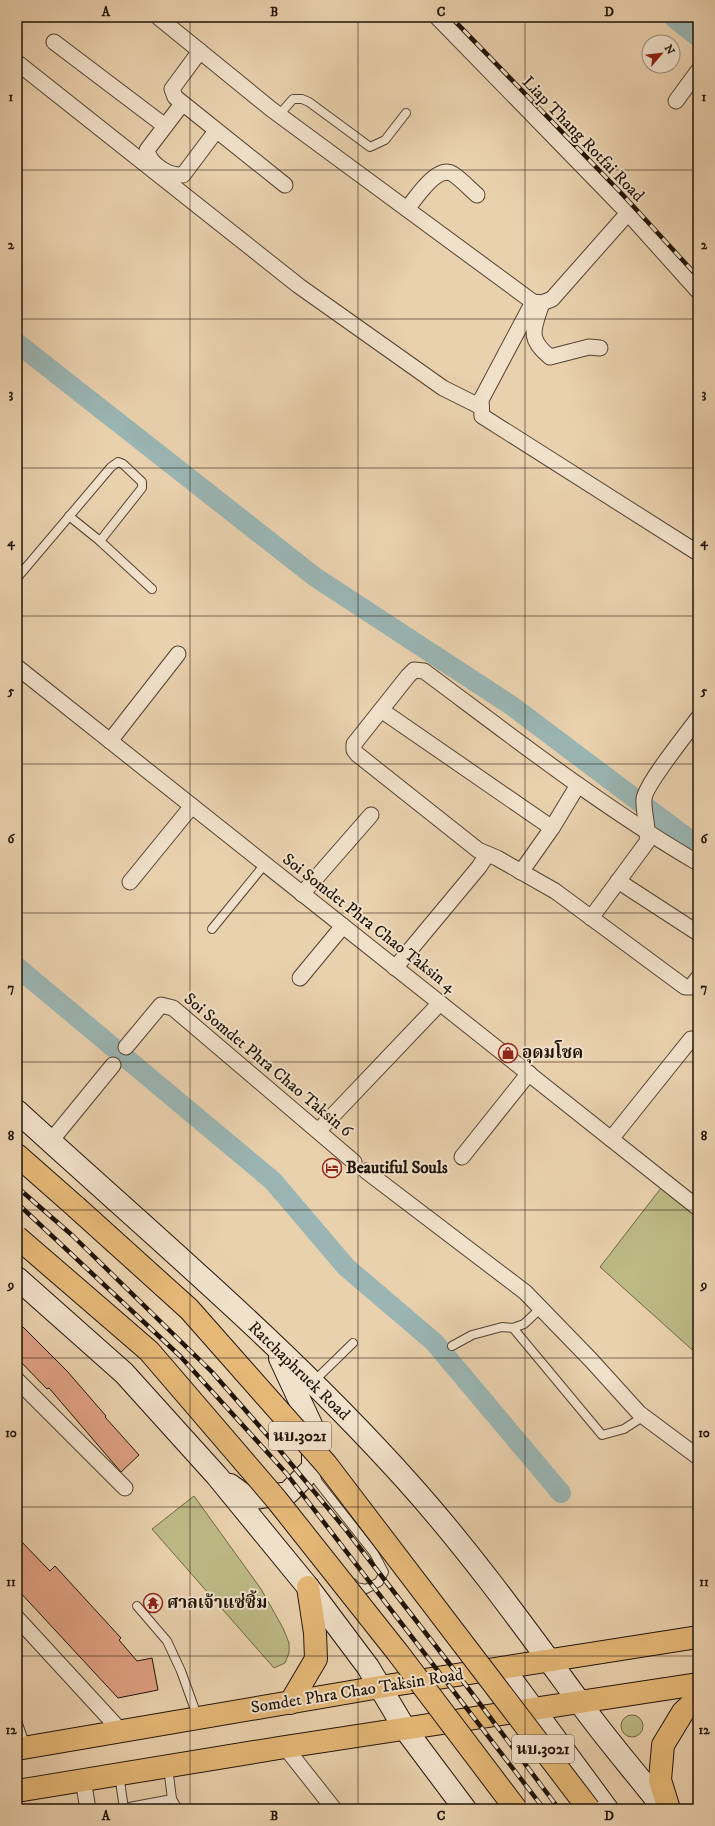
<svg xmlns="http://www.w3.org/2000/svg" width="715" height="1826" font-family="'IM FELL DW Pica','Noto Serif Thai',serif">
  <style>
    .green { fill: #bdba86; stroke: #6e6746 }
    .lines { fill: none; stroke-linecap: round; stroke-linejoin: round }
    .canal { stroke: #9ab5b3; stroke-width: 20 }
    .building { fill: #dfa082; stroke: #201407 }
    .service-casing { stroke: #524331; stroke-width: 10 }
    .minor-casing { stroke: #524331; stroke-width: 17 }
    .secondary-casing { stroke: #201407; stroke-width: 24 }
    .primary-casing { stroke: #201407; stroke-width: 24 }
    .service { stroke: #f1e1ca; stroke-width: 8 }
    .minor { stroke: #f1e1ca; stroke-width: 15 }
    .secondary { stroke: #f1e1ca; stroke-width: 22 }
    .primary { stroke: #e5b877; stroke-width: 22 }
    .rail-casing { stroke: #201407; stroke-width: 4.5 }
    .rail { stroke: #f1e1ca; stroke-width: 3; stroke-dasharray: 9; stroke-linecap: butt }
    .primary-bridge-casing { stroke: #201407; stroke-width: 24; stroke-linecap: butt }
    .primary-bridge { stroke: #e5b877; stroke-width: 22 }
    .grid { fill: none; stroke: #201407; stroke-width: 1; stroke-opacity: 0.55 }
    .labels { text-anchor: middle; dominant-baseline: central; stroke-width: 4; stroke-linejoin: round; paint-order: stroke }
    .shield { fill: #f1e1ca; stroke: #5f5242; stroke-width: 1 }
    .shield-label { font-size: 16px; font-weight: bold; fill: #201407 }
    .street-label { font-size: 17px; fill: #201407; stroke: #f1e1ca }
    .poi-label { font-size: 17px; font-weight: bold; fill: #201407; stroke: #f1e1ca; text-anchor: start }
    .neatline { fill: none; stroke: #201407; stroke-width: 1.5 }
    .grid-label { font-size: 13px; text-anchor: middle; font-weight: bold; fill: #201407 }
  </style>
  <rect width="100%" height="100%" fill="#ead1ae"/>
  <filter id="stains"><feTurbulence type="fractalNoise" baseFrequency=".005" numOctaves="4"/><feColorMatrix values="0 0 0 0 .2 0 0 0 0 .09 0 0 0 0 .02 0 0 0 .5 -.17"/></filter>
  <radialGradient id="worn" r=".72"><stop offset=".6" stop-color="#630" stop-opacity="0"/><stop offset="1" stop-color="#630" stop-opacity=".3"/></radialGradient>
  <!-- green -->
  <g class="green">
    <polygon points="661,1188 698,1217 698,1355 600,1267"/>
    <polygon points="194,1496 261,1589 283,1628 289,1643 289,1653 285,1663 274,1668 152,1529"/>
    <circle cx="632" cy="1726" r="11"/>
  </g>
  <g class="lines">
    <!-- canal -->
    <g class="canal">
      <polyline points="673,17 698,37"/>
      <polyline points="17,343 315,577 512,706 698,846"/>
      <polyline points="17,967 273,1181 346,1267 434,1342 561,1493"/>
    </g>
  </g>
  <!-- building -->
  <g class="building">
    <polygon points="17,1321 67,1371 106,1416 105,1417 139,1455 121,1472 49,1388 47,1389 17,1358"/>
    <polygon points="17,1537 50,1571 55,1566 121,1638 119,1640 137,1661 152,1658 158,1690 118,1698 17,1589"/>
  </g>
  <g class="lines">
    <!-- service casing -->
    <g class="service-casing">
      <g id="service">
        <polyline points="279,115 293,99 302,99 309,102 370,147 385,140 406,113"/>
        <polyline points="69,516 100,541 152,589"/>
        <polyline points="17,578 111,467 118,462 123,464 142,482 142,488 100,541"/>
        <polyline points="212,929 265,864"/>
        <polyline points="513,1328 602,1435 624,1429 644,1416"/>
        <polyline points="452,1346 472,1335 502,1327 513,1328 524,1324 541,1308"/>
        <polyline points="313,1382 353,1343"/>
        <polyline points="314,1471 318,1482 374,1553 384,1572 379,1582 366,1589 356,1587 353,1583"/>
        <polyline points="137,1606 167,1641 181,1671 198,1718"/>
        <polyline points="17,1721 26,1746"/>
        <polyline points="168,1767 172,1799 178,1809"/>
        <polyline points="119,1774 124,1809"/>
        <polyline points="124,1808 172,1799"/>
      </g>
    </g>
    <!-- minor casing -->
    <g class="minor-casing">
      <g id="minor">
        <polyline points="158,17 271,109 533,302 542,303 552,299 628,213"/>
        <polyline points="437,17 628,213 698,291"/>
        <polyline points="54,42 165,126"/>
        <polyline points="200,51 172,89 175,97 285,185"/>
        <polyline points="19,64 299,286 443,388 481,407"/>
        <polyline points="676,101 698,71"/>
        <path d="M 182,104 L 147,150 C 150,165 169,176 183,175 L 216,131"/>
        <path d="M 407,209 C 416,198 437,164 453,174 C 462,180 470,189 477,195"/>
        <polyline points="533,302 481,400 482,416 698,553"/>
        <path d="M 542,303 C 534,328 526,338 550,357 L 589,347 L 600,348"/>
        <polyline points="17,667 698,1208"/>
        <polyline points="381,710 552,828"/>
        <polyline points="110,741 178,654"/>
        <path d="M 698,863 C 602,807 514,738 424,671 L 414,670 L 408,676 L 354,744 L 354,750 L 357,754 L 478,850 L 497,858 L 555,891 L 685,987 L 691,987 L 698,978"/>
        <polyline points="521,872 552,828 578,785"/>
        <polyline points="618,881 698,933"/>
        <polyline points="130,882 192,806"/>
        <polyline points="302,894 371,815"/>
        <path d="M 591,918 L 647,842 C 649,827 643,813 644,799 C 645,785 688,732 698,718"/>
        <polyline points="395,968 479,867 487,855"/>
        <polyline points="300,978 343,926"/>
        <polyline points="126,1047 161,1005 173,1008 354,1162"/>
        <polyline points="319,1130 440,1003"/>
        <polyline points="611,1139 691,1039"/>
        <polyline points="50,1142 113,1065"/>
        <polyline points="462,1157 529,1073"/>
        <polyline points="366,1171 525,1292 591,1360 639,1413 698,1457"/>
        <polyline points="17,1380 125,1488"/>
        <polyline points="17,1618 121,1731"/>
        <polyline points="285,1747 334,1809"/>
        <polyline points="83,1780 88,1809"/>
      </g>
    </g>
    <!-- secondary casing -->
    <g class="secondary-casing">
      <g id="secondary">
        <path d="M 17,1111 C 149,1232 287,1347 407,1481 C 469,1550 523,1625 578,1700 C 605,1738 636,1773 664,1809"/>
        <polyline points="17,1278 124,1373 217,1476 308,1587 368,1667 405,1729 465,1809"/>
        <polyline points="230,1485 249,1499 288,1493 313,1468 313,1429 280,1358"/>
        <polyline points="503,1668 607,1809"/>
      </g>
    </g>
    <!-- primary casing -->
    <g class="primary-casing">
      <g id="primary">
        <polyline points="17,1155 76,1207"/>
        <polyline points="290,1703 316,1659 315,1633 308,1587"/>
        <polyline points="17,1749 380,1687 698,1637"/>
        <polyline points="17,1791 285,1747 698,1684"/>
        <polyline points="669,1809 660,1780 663,1745 683,1712 698,1698"/>
      </g>
    </g>
    <!-- service -->
    <use href="#service" class="service"/>
    <!-- minor -->
    <use href="#minor" class="minor"/>
    <!-- secondary -->
    <use href="#secondary" class="secondary"/>
    <!-- primary -->
    <use href="#primary" class="primary"/>
    <!-- rail casing -->
    <g class="rail-casing">
      <g id="rail">
        <polyline points="451,17 623,195 698,277"/>
        <polyline points="17,1187 73,1236 212,1372 268,1436 346,1530 462,1680 559,1809"/>
        <polyline points="17,1203 180,1356 286,1473 544,1809"/>
      </g>
    </g>
    <!-- rail -->
    <use href="#rail" class="rail"/>
    <!-- primary-bridge casing -->
    <g class="primary-bridge-casing">
      <g id="primary-bridge">
        <polyline points="76,1207 189,1309 326,1464 589,1809"/>
        <polyline points="17,1237 149,1351 276,1499 398,1653 516,1809"/>
      </g>
    </g>
    <!-- primary-bridge -->
    <use href="#primary-bridge" class="primary-bridge"/>
  </g>
  <!-- grid -->
  <path class="grid" d="M 190,17 L 190,1809M 358,17 L 358,1809M 525,17 L 525,1809M 17,170 L 698,170M 17,319 L 698,319M 17,468 L 698,468M 17,616 L 698,616M 17,764 L 698,764M 17,913 L 698,913M 17,1062 L 698,1062M 17,1210 L 698,1210M 17,1358 L 698,1358M 17,1507 L 698,1507M 17,1656 L 698,1656"/>
  <!-- icons -->
  <defs>
    <g id="shop-ring" transform="scale(1)"><circle r="9.5" fill="#f1e1ca" stroke="#8f2418" stroke-width="1.5"/><path d="M-5-2.5h2.3a2.7 3.5 0 0 1 5.4 0H5L5.5 6h-11ZM-1.5-2.5h3a1.5 2.3 0 0 0-3 0Z" fill="#8f2418"/></g>
    <g id="hotel-ring" transform="scale(1)"><circle r="9.5" fill="#f1e1ca" stroke="#8f2418" stroke-width="1.5"/><path d="M-6-4.5h1.5V1H6V5H4.5V3h-9V5H-6ZM-4 0a1.8 1.8 0 1 1 3.6 0ZM.5 0V-2.5h3Q6-2.5 6 0Z" fill="#8f2418"/></g>
    <g id="temple-ring" transform="scale(1)"><circle r="9.5" fill="#f1e1ca" stroke="#8f2418" stroke-width="1.5"/><path d="M0-6L5-2H3V0L6.5 2.5H4V6H1.5V3h-3V6H-4V2.5H-6.5L-3 0V-2H-5Z" fill="#8f2418"/></g>
  </defs>
  <g fill-rule="evenodd">
    <use href="#shop-ring" x="508" y="1053"/>
    <use href="#hotel-ring" x="332" y="1168"/>
    <use href="#temple-ring" x="153" y="1603"/>
  </g>
  <g class="labels">
    <!-- shield labels -->
    <g class="shield">
      <rect x="269" y="1422" width="62" height="28" rx="3"/>
      <rect x="512" y="1735" width="62" height="28" rx="3"/>
    </g>
    <g class="shield-label">
      <text x="300" y="1436">นบ.3021</text>
      <text x="543" y="1749">นบ.3021</text>
    </g>
    <!-- street labels -->
    <g class="street-label">
      <text transform="translate(583 139) rotate(46)">Liap Thang Rotfai Road</text>
      <text transform="translate(369 923) rotate(38)">Soi Somdet Phra Chao Taksin 4</text>
      <text transform="translate(268 1065) rotate(40)">Soi Somdet Phra Chao Taksin 6</text>
      <text transform="translate(299 1371) rotate(44)">Ratchaphruek Road</text>
      <text transform="translate(357 1691) rotate(-9)">Somdet Phra Chao Taksin Road</text>
    </g>
    <!-- poi labels -->
    <g class="poi-label">
      <text x="522" y="1053">อุดมโชค</text>
      <text x="346" y="1168">Beautiful Souls</text>
      <text x="167" y="1603">ศาลเจ้าแซ่ซิ้ม</text>
    </g>
  </g>
  <!-- margin -->
  <rect width="715" height="1826" fill="none" stroke="#ead1ae" stroke-width="44"/>
  <!-- north arrow -->
  <g transform="translate(661 54) rotate(62)"><circle r="19" fill="#f1e1ca" stroke="#9d8f7c"/>
  <path d="M0-3L7 15L0 10L-7 15Z" fill="#8f2418"/>
  <text y="-6" font-size="11" font-weight="bold" text-anchor="middle" fill="#201407">N</text>
  </g>
  <rect x="22" y="22" width="671" height="1782" class="neatline"/>
  <g class="grid-label">
    <text x="106" y="16">A</text>
    <text x="274" y="16">B</text>
    <text x="441" y="16">C</text>
    <text x="609" y="16">D</text>
    <text x="11" y="101">1</text>
    <text x="704" y="101">1</text>
    <text x="11" y="249">2</text>
    <text x="704" y="249">2</text>
    <text x="11" y="398">3</text>
    <text x="704" y="398">3</text>
    <text x="11" y="546">4</text>
    <text x="704" y="546">4</text>
    <text x="11" y="695">5</text>
    <text x="704" y="695">5</text>
    <text x="11" y="843">6</text>
    <text x="704" y="843">6</text>
    <text x="11" y="992">7</text>
    <text x="704" y="992">7</text>
    <text x="11" y="1140">8</text>
    <text x="704" y="1140">8</text>
    <text x="11" y="1289">9</text>
    <text x="704" y="1289">9</text>
    <text x="11" y="1437">10</text>
    <text x="704" y="1437">10</text>
    <text x="11" y="1586">11</text>
    <text x="704" y="1586">11</text>
    <text x="11" y="1734">12</text>
    <text x="704" y="1734">12</text>
    <text x="106" y="1820">A</text>
    <text x="274" y="1820">B</text>
    <text x="441" y="1820">C</text>
    <text x="609" y="1820">D</text>
  </g>
  <rect width="100%" height="100%" filter="url(#stains)"/>
  <rect width="100%" height="100%" fill="url(#worn)"/>
</svg>
